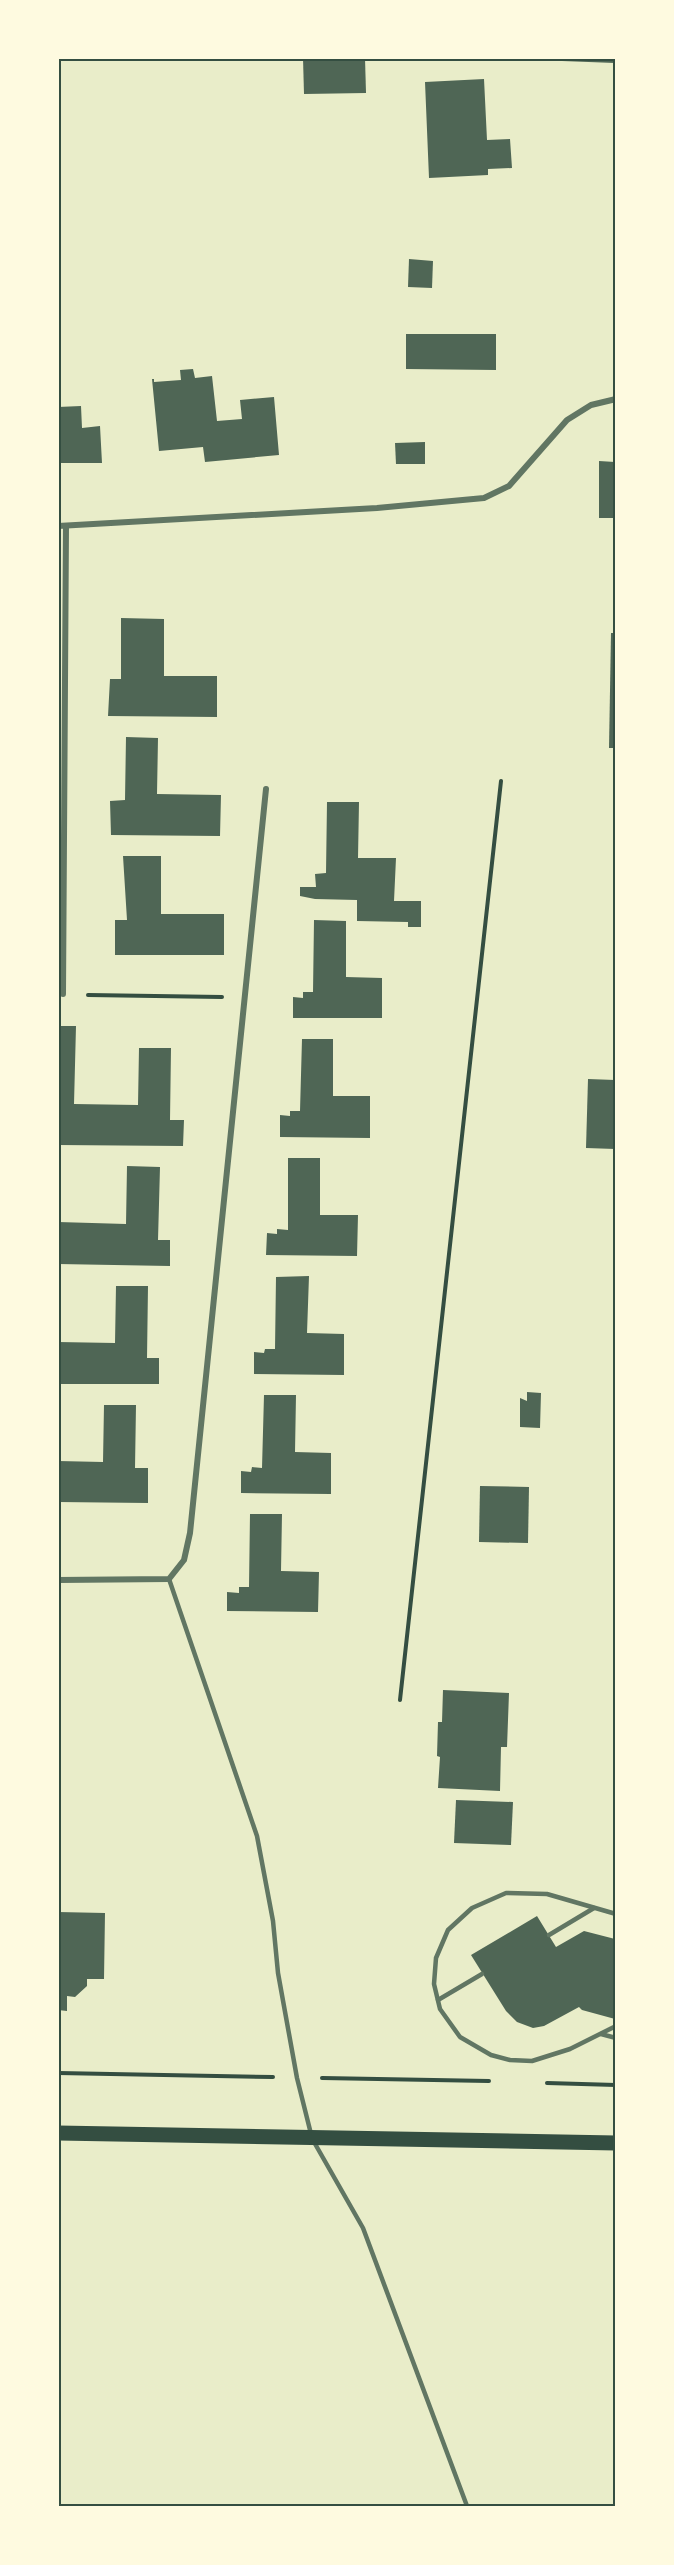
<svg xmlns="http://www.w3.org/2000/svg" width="674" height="2565" font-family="'Golos Text',sans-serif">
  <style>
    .building { fill: #4f6655 }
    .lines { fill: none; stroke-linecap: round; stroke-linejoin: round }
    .path { stroke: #344e41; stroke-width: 4 }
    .service { stroke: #617663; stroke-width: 4.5 }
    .minor { stroke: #617663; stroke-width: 6 }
    .primary { stroke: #344e41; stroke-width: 15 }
    .neatline { fill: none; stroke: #344e41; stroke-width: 2 }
  </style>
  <rect width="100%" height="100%" fill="#e9edc9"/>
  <!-- building -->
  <g class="building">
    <polygon points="303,58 365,58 366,93 304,94"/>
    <polygon points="562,58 615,58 615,63 562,61"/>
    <polygon points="484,79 487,140 510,139 512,168 488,169 488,175 429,178 425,82"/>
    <polygon points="409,259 433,261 432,288 408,287"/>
    <rect x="613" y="286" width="2" height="34"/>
    <polygon points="406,334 496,334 496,370 406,369"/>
    <polygon points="193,369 195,378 212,376 217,421 242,419 240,400 274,397 279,455 205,462 203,447 159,451 152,379 154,379 154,382 181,380 180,370"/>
    <polygon points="81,406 82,428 100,426 102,463 58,463 58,407"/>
    <polygon points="425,442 425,464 396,464 395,443"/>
    <polygon points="599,461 615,462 615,518 599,518"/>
    <polygon points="121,618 164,619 164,676 217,676 217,717 108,716 110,679 121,679"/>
    <polygon points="611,633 615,633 615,748 609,748"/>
    <polygon points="126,737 158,738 157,794 221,795 220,836 111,835 110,801 125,800"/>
    <polygon points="327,802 359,802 358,858 396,858 394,901 421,901 421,927 408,927 408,922 357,921 357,900 315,899 300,896 300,887 316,887 315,874 326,873"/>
    <polygon points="123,856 161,856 161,914 224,914 224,955 115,955 115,920 127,920"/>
    <polygon points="314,920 346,921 346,977 382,978 382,1018 293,1018 293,997 303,998 303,992 313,992"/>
    <polygon points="58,1026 76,1026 74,1104 138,1105 139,1048 171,1048 170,1120 184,1120 183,1146 58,1145"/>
    <polygon points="302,1039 333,1039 333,1096 370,1096 370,1138 280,1137 280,1115 290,1116 290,1111 300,1111"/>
    <polygon points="588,1079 615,1080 615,1149 586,1148"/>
    <polygon points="288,1158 320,1158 320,1215 358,1215 357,1256 266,1255 267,1233 277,1234 277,1229 288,1230"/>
    <polygon points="127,1166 160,1167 158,1240 170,1240 170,1266 58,1264 58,1222 126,1224"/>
    <polygon points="309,1276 307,1333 344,1334 344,1375 254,1374 254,1352 264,1353 265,1349 275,1349 276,1277"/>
    <polygon points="116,1286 148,1286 147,1358 159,1358 159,1384 58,1384 58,1342 115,1343"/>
    <polygon points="527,1392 541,1393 540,1428 520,1427 520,1398 527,1401"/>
    <polygon points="264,1395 296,1395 295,1452 331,1453 331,1494 241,1493 241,1471 251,1472 252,1467 262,1468"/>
    <polygon points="104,1405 136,1405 135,1468 148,1468 148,1503 58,1502 58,1461 103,1462"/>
    <polygon points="480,1486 529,1487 528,1543 479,1542"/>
    <polygon points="250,1514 282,1514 281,1571 319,1572 318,1612 227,1611 227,1592 239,1593 239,1587 249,1587"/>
    <polygon points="443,1690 509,1693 507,1747 501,1747 500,1791 438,1788 440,1757 437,1756 438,1722 442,1722"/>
    <polygon points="456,1800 513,1802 511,1845 454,1843"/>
    <polygon points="58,1912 105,1913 104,1979 87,1979 87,1986 75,1997 67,1996 67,2011 58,2010"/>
    <polygon points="537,1916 556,1947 584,1931 615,1939 615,2019 582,2010 579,2007 544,2026 533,2028 517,2022 506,2011 471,1955"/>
  </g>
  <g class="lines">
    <!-- path -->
    <g class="path">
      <polyline points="88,995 222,997"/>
      <polyline points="400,1700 501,781"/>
      <polyline points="58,2073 273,2077"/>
      <polyline points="322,2078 489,2081"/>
      <polyline points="547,2083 616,2085"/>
    </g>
    <!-- service -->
    <g class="service">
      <polyline points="169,1579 257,1836 273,1921 278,1973 297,2078 311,2134"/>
      <polyline points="616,1914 547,1894 506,1893 472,1908 448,1930 436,1958 434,1984 440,2009 460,2037 491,2055 510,2060 532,2061 570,2049 616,2026"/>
      <polyline points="549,1935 594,1908"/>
      <polyline points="438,2000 482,1974"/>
      <polyline points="601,2034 616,2038"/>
      <polyline points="314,2142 363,2228 467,2506"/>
    </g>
    <!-- minor -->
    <g class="minor">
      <polyline points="58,526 377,508 484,498 509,486 567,420 591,405 616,399"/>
      <polyline points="63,994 66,526"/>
      <polyline points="58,1580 169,1579 184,1560 190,1533 266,789"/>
    </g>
    <!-- primary -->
    <polyline class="primary" points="58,2133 616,2143"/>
  </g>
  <!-- border -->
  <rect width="674" height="2565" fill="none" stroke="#fefae0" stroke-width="120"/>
  <rect x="60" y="60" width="554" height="2445" class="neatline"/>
</svg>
